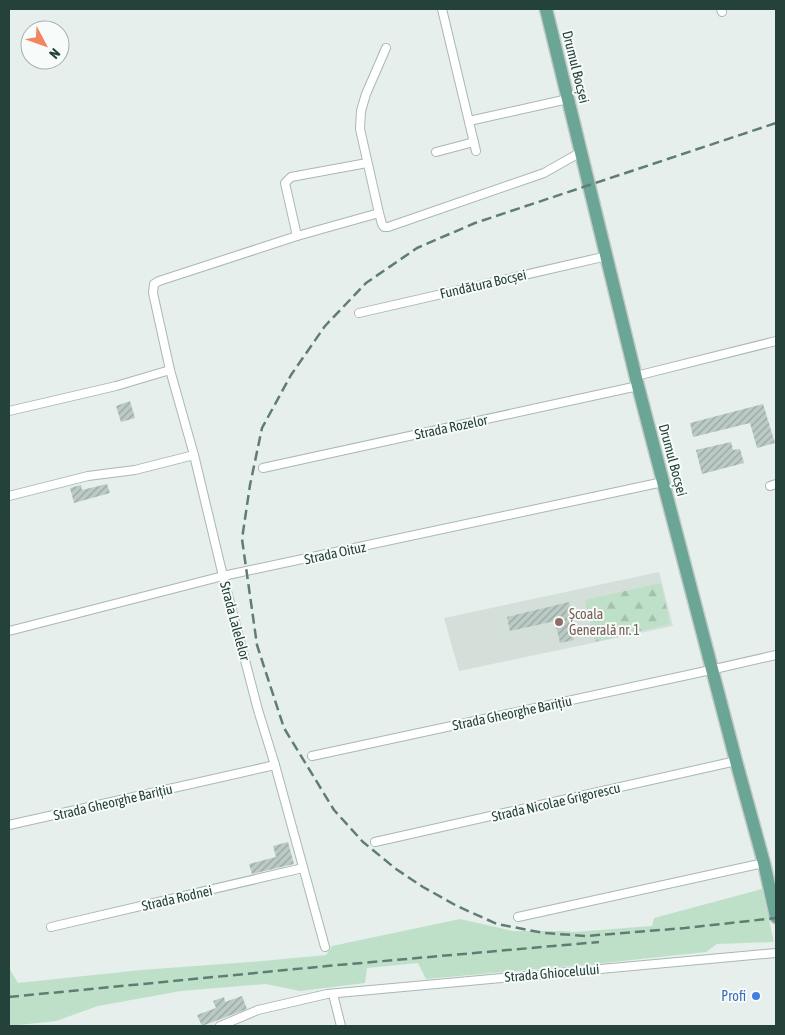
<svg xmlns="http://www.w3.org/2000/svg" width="785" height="1035" font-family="'Asap Condensed',sans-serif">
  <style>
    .built { fill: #d4dfda }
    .green { fill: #bfe0c8 }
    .forest { fill: url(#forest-firs) }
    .building { fill: url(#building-hatch) }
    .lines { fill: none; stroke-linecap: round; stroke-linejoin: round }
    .street-casing { stroke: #a8b8b2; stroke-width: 10 }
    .primary-casing { stroke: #c2cac8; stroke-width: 15 }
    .street { stroke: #fff; stroke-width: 8 }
    .primary { stroke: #6aa596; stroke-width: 12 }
    .rail { stroke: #5f7d75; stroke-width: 2.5; stroke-dasharray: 10 5; stroke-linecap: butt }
    .education-dot { fill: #8d6e63; stroke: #f7fbf9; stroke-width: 2 }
    .shop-dot { fill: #3f7fe0; stroke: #f7fbf9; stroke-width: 2 }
    .labels { text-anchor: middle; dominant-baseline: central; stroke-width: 4; stroke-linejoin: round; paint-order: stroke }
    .street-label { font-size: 14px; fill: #24423a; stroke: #f7fbf9 }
    .education-label { font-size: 14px; fill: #785e54; stroke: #f7fbf9; text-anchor: start }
    .shop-label { font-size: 14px; fill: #366cbe; stroke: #f7fbf9; text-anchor: end }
  </style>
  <defs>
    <pattern id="forest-firs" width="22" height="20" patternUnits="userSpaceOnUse" patternTransform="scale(1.25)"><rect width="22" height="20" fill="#bfe0c8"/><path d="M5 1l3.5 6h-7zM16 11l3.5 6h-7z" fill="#a4c1ad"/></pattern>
    <pattern id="building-hatch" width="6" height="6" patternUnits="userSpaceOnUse" patternTransform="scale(1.25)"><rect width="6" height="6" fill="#bbcac4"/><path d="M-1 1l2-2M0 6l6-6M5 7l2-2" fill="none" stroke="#98a6a0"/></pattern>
  </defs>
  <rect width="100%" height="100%" fill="#e6efeb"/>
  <!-- built -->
  <polygon class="built" points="659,572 673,626 459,671 444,618"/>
  <!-- green -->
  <polygon class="green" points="762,889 774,942 717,944 706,952 604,963 426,979 418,963 367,968 365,983 300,991 266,984 181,991 98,1006 56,1021 9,1026 9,968 18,983 141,970 250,962 326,955 332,946 460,919 513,931 563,931 573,932 652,926 654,918"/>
  <!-- forest -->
  <polygon class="forest" points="661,583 670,624 595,642 585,600"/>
  <!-- building -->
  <g class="building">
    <polygon points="130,401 135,418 121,422 116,406"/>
    <polygon points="763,404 775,443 757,448 750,423 693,437 690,423"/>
    <polygon points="731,442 733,450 740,449 744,463 702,474 696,450"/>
    <polygon points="107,484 110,493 74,503 70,488 81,485 82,490"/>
    <polygon points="569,602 573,617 568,618 574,640 560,643 555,621 510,631 507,617"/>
    <polygon points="288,842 294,864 252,874 249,864 276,857 273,846"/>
    <polygon points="242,996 247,1009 202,1026 197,1015 216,1008 213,1001 224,997 225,1002"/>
  </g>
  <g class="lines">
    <!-- street casing -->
    <g class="street-casing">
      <g id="street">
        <polyline points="442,9 476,151"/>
        <polyline points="721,9 722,12"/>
        <polyline points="386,48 366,94 361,111 360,129 379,213 382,224 384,227 388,227 544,173 581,152"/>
        <polyline points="469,121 568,99"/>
        <polyline points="436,152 474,142"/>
        <polyline points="297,236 285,183 291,177 367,163"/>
        <polyline points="359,313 607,256"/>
        <polyline points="636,376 776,341"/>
        <polyline points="9,411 116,386 170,370"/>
        <polyline points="263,468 638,386"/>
        <polyline points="770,486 776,484"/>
        <polyline points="9,496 88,476 135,470 194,455"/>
        <polyline points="9,631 223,576 663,482"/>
        <polyline points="312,756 697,673 776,655"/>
        <polyline points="9,825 275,765"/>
        <polyline points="375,842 736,761"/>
        <polyline points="518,917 764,863"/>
        <polyline points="51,927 303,868"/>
        <polyline points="325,947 275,765 258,710 223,576 194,455 170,370 153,293 154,284 159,281 297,236 379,213"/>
        <polyline points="333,994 341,1026"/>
        <polyline points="220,1026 258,1010 327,994 776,953"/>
      </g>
    </g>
    <!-- primary casing -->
    <g class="primary-casing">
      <polyline id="primary" points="546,9 638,386 736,761 764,863 776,917"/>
    </g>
    <!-- street -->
    <use href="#street" class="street"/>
    <!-- primary -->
    <use href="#primary" class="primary"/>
    <!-- rail -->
    <g class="rail">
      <polyline points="776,123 475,223 417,248 366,283 325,326 291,375 262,428 250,485 242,539 257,645 284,728 334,810 363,842 396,869 423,887 457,906 497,924 544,933 586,936 685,928 776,918"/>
      <polyline points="9,997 327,966 599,942"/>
    </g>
  </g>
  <!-- markers -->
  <circle class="education-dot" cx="559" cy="622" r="5"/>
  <circle class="shop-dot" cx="756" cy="996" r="5"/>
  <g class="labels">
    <!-- street labels -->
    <g class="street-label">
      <text transform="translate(576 67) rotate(76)">Drumul Bocșei</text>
      <text transform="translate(483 284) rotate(-13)">Fundătura Bocșei</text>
      <text transform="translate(451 427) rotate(-12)">Strada Rozelor</text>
      <text transform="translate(673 460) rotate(75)">Drumul Bocșei</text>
      <text transform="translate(335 553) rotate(-12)">Strada Oituz</text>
      <text transform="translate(235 621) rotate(75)">Strada Lalelelor</text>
      <text transform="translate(512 713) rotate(-12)">Strada Gheorghe Barițiu</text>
      <text transform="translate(113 802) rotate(-13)">Strada Gheorghe Barițiu</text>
      <text transform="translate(556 802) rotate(-13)">Strada Nicolae Grigorescu</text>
      <text transform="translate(177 898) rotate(-13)">Strada Rodnei</text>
      <text transform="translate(552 973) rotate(-5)">Strada Ghiocelului</text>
    </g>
    <!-- education labels -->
    <g class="education-label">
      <text x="569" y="614">Școala<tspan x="569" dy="16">Generală nr. 1</tspan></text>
    </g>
    <!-- shop labels -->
    <g class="shop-label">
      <text x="746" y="996">Profi</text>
    </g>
  </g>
  <!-- border -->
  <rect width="785" height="1035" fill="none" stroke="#24423a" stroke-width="20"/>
  <!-- north arrow -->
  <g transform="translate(45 45) rotate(131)"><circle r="24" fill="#f7fbf9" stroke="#a3b1ad"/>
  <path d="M0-4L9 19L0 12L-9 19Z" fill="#f4845f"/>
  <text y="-8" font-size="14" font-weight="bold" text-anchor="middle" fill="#24423a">N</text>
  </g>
</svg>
